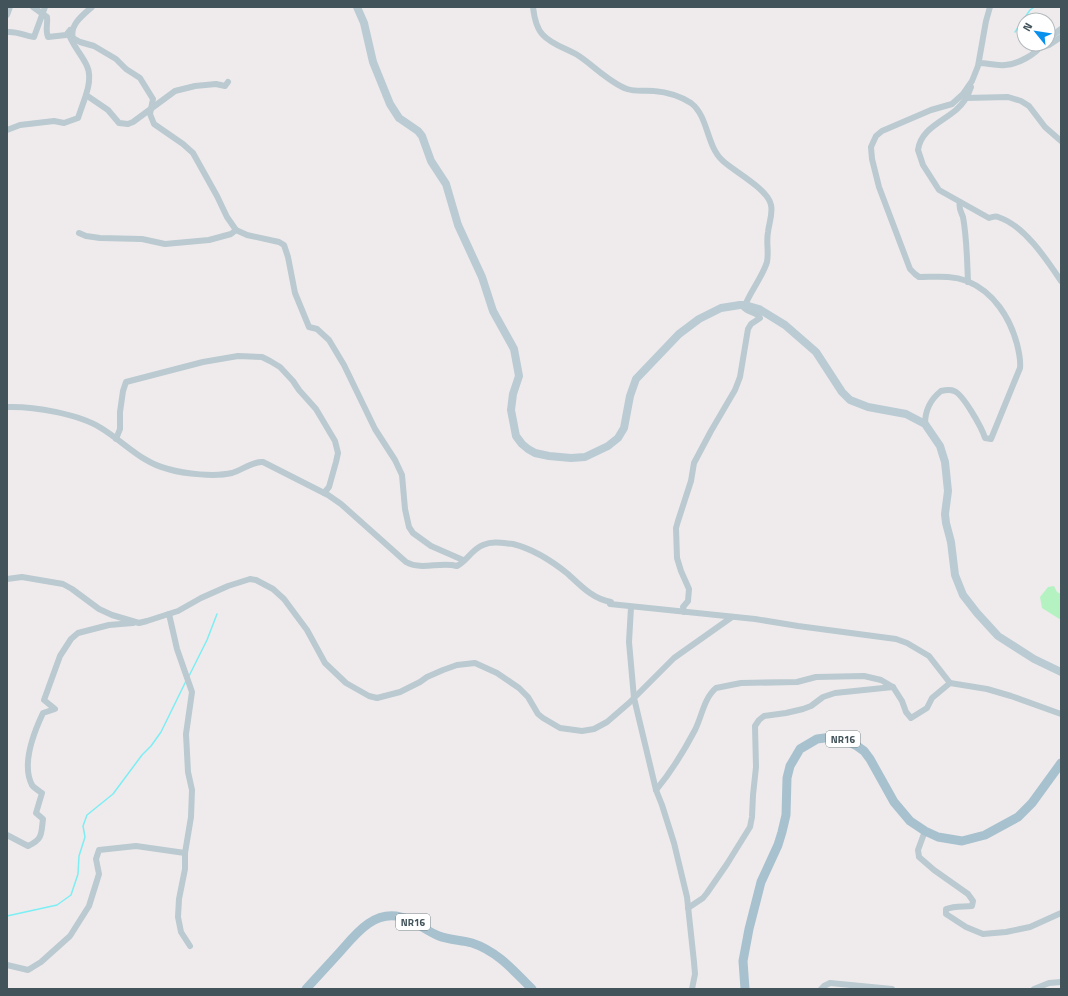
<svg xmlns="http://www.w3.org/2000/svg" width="1068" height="996" font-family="'Titillium Web',sans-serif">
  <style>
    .green { fill: #b4f2c2 }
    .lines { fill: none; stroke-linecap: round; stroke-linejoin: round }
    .stream { stroke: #7ceef4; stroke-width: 1.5 }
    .street { stroke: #bacad0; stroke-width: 6 }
    .secondary { stroke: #bacbd4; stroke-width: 8 }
    .primary { stroke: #a8c1ce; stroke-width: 9 }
    .labels { text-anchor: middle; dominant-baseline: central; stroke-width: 3.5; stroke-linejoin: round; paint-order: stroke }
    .shield { fill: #fff; stroke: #7b878c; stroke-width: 1 }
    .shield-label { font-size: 10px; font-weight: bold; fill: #42535a }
  </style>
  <rect width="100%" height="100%" fill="#efebec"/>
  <!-- green -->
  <polygon class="green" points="1054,586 1057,592 1061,594 1061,620 1042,608 1040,597 1048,587"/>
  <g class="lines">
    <!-- stream -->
    <g class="stream">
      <polyline points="1015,32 1030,10 1034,7"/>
      <polyline points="189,676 207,640 217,614"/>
      <polyline points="7,916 57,905 71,895 78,874 79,856 85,837 83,826 87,815 113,794 142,755 151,746 161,732 186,681"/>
    </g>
    <!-- street -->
    <g class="street">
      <path d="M 33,7 L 47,17 C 48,23 45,30 48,37 L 66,35 L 70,30"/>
      <path d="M 92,7 C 84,14 69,25 73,38 L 80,42 L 94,46 L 116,59 L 126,69 L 140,78 L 153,99 L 150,114 L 154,124 L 183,144 L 193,153 L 217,196 L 227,217 L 236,230 L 247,235 L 279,242 L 284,245 L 288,257 L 295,293 L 309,327 L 317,329 L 329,340 L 344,365 L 375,429 L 395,460 L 402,475 L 405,509 L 409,527 L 413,533 L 431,546 L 463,560"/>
      <path d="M 533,7 C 534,16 536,28 543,35 C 552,45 568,49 579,56 C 594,66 610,83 627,89 C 636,92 645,90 654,91 C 666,92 680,96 691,103 C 709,117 706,146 723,161 C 735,172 768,189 771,205 C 773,214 769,223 768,232 C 766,242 769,252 767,262 C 762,278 749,293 744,308 C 749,313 757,312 760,318 L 751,324 L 748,329 L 740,377 L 735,390 L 711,431 L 694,463 L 691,481 L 678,521 L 676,528 L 677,558 L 681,571 L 689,589 L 688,601 L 683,607 L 684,612"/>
      <polyline points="7,15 10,7"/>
      <path d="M 7,32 C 18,31 24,36 34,37 L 45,7"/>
      <path d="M 70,37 C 81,61 96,64 86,95 L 108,110 L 119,123 L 128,124 L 133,122 L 175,91 L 195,86 L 216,84 L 225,86 L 228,82"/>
      <polyline points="1048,39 1061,29"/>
      <polyline points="1040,48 1049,45 1061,37"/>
      <path d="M 979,63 C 987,63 996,66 1005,65 C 1018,64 1035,55 1043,44"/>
      <path d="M 971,87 C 968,96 963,104 956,110 C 942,122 921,129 918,150 L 923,165 L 939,190 L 989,218 C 992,217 996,216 998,217 C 1024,225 1047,260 1061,281"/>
      <polyline points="966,98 1008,97 1021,101 1029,106 1045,127 1061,141"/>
      <polyline points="7,130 20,125 54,121 64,123 78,118 86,95"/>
      <path d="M 960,202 C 958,207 961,212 963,217 C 967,239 967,260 968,282"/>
      <polyline points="79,233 86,236 100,238 142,239 165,244 209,240 231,234 236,230"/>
      <path d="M 7,407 C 33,406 79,414 101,428 C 124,442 142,463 168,469 C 185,474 215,477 232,473 C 242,470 253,461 263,462 L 328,495 L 341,504 L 406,562 C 422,571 440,561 457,566 C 467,561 471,550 483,545 C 493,541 502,543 513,544 C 533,549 552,561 568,574 C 581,586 593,599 611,602 L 610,604 L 755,619 L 798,626 L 896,639 L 907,643 L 929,656 L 950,683 L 987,689 L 1011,696 L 1061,714"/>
      <path d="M 925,424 C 925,410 931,399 941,391 C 945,390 950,389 954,391 C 963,394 982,428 985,438 L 991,439 L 1020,368 C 1021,360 1019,352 1017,344 C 1010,318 994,292 967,281 C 951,275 936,277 919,277 L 915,274 L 910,269 L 879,187 L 872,159 L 871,147 L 876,136 L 882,131 L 931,110 L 952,104 L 963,94 L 972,81 L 978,66 L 986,21 L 990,7"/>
      <polyline points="116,439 120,429 120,412 123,391 126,382 203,362 238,356 262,357 270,361 280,367 293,381 299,390 316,409 335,441 338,453 336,462 329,487 324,493"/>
      <polyline points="7,579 22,577 63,584 72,589 99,609 112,615 139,623 147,621 178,611 201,598 228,586 250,579 256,580 273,589 284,599 307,630 325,663 346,683 369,696 377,698 400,692 420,682 427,677 443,670 457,665 475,663 497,673 519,688 528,697 538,714 543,718 560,728 582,731 594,729 607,722 629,703 674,658 732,617"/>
      <polyline points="631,607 629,642 634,698 656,790 662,805 674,843 687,897 694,962 695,974 692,989"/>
      <polyline points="169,614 177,649 192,692 186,734 188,772 192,790 191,817 185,853 185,869 179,899 178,917 181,932 190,946"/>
      <path d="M 656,790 C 671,772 684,751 695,730 C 702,716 704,698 716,688 L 741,683 L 797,682 L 816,677 L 864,676 L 881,680 L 893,687 L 902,701 L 906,712 L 911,718 L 927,708 L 932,698 L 950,683"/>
      <path d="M 925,831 L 918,850 L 919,857 L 934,870 L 968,894 L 973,901 L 972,906 C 962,907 955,906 946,909 L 946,914 L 966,927 L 983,934 L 1006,932 L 1030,927 L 1061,913"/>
      <path d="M 7,835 L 28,846 C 43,839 41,834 43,819 L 36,813 L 42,793 C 39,791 34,788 32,785 C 21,764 34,732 43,713 L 55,709 L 44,700 L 60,656 L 71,639 L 78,633 L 109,625 L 133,623"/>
      <polyline points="688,908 703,898 707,893 727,864 750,827 752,817 753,795 756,767 755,726 759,720 764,716 786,713 803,709 811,706 823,697 835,693 893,687"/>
      <polyline points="7,965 28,970 41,962 70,936 89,906 99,874 96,859 99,850 136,846 185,853"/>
      <polyline points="821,989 824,986 830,983 892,989"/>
      <polyline points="1034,989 1049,983 1061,982"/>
    </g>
    <!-- secondary -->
    <polyline class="secondary" points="357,7 364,23 373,62 390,104 399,118 418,131 422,136 431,161 446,184 458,225 482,277 493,311 514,349 519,376 513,394 511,410 516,436 522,444 528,449 535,453 549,456 571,458 585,457 608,446 618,438 624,428 630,396 636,379 679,334 699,319 721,308 740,305 745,305 759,309 785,325 816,352 842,392 850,400 868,407 906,414 925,424 940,446 945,462 948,491 945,514 946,523 951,542 955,575 963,595 977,613 998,636 1034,659 1061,672"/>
    <!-- primary -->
    <g class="primary">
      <path d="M 306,989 C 317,977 328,965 339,953 C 355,935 373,910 401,917 C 414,920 426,931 439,936 C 449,940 461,940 472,943 C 497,951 514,971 532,989"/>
      <polyline points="745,989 743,961 749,929 761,882 778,845 782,832 786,815 787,778 790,766 800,749 817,739 832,737 843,739 857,746 864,751 870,759 894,802 910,821 925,831 938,837 962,841 985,835 1018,817 1032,803 1061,763"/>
    </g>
  </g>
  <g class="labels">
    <!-- shield labels -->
    <g class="shield">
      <rect x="826" y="731" width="34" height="16" rx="3"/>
      <rect x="396" y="914" width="34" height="16" rx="3"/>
    </g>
    <g class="shield-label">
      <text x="843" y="739">NR16</text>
      <text x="413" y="922">NR16</text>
    </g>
  </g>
  <!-- border -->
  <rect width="1068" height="996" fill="none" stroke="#42535a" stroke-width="16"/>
  <!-- north arrow -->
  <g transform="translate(1036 32) rotate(300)"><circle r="19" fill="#ffffff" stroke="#b3babd"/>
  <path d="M0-3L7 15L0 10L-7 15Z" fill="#0891ec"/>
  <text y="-6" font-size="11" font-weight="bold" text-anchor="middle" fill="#42535a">N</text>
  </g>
</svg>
